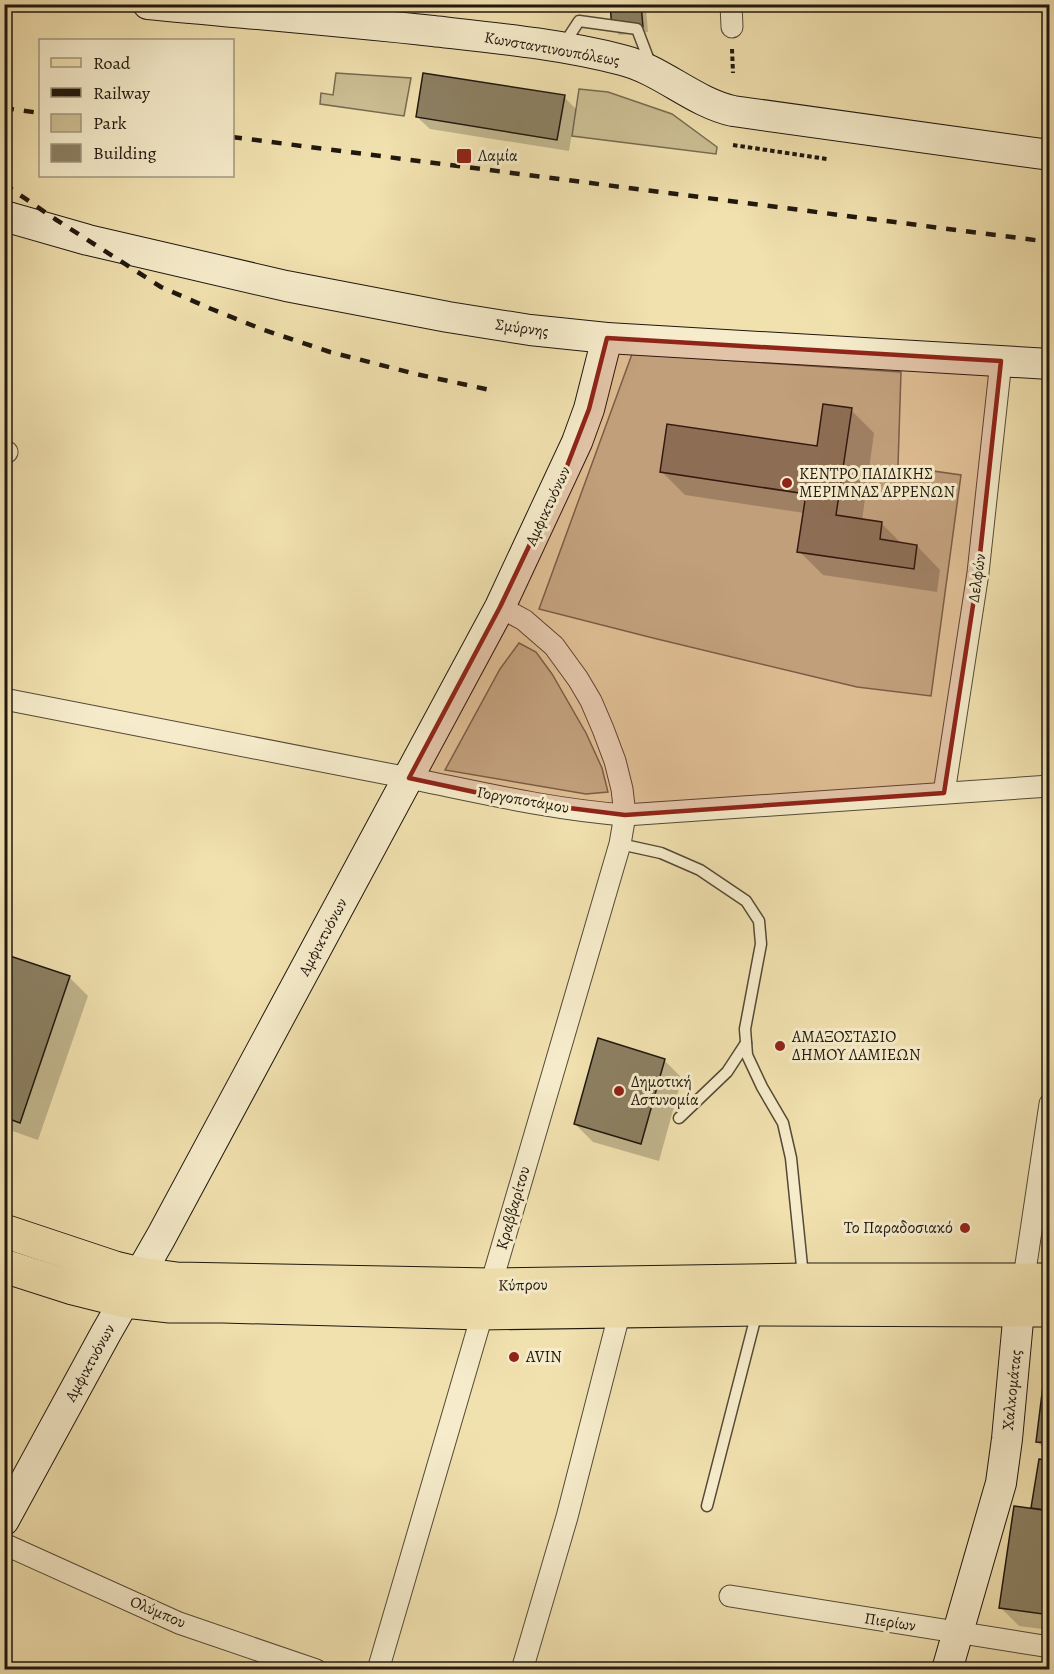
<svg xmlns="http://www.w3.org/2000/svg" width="1054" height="1674" font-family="Alegreya,serif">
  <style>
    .green { fill: #cdbf94; stroke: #766b51; stroke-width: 1.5 }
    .shadow { fill: #0003 }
    .building { fill: #8c8062; stroke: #1f170e; stroke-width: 1.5 }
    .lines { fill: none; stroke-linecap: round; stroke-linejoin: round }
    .lane-casing { stroke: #544a36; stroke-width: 13 }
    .street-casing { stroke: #544a36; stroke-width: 23 }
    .secondary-casing { stroke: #1f170e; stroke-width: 32 }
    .primary-casing { stroke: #1f170e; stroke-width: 35 }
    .path { stroke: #1f170e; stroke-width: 4; stroke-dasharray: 4.5 3; stroke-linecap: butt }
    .lane { stroke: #f6eccb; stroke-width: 10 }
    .street { stroke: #f6eccb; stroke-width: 21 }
    .secondary { stroke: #f6eccb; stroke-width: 30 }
    .primary { stroke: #f1e1af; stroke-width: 33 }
    .rail { stroke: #1f170e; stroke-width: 4.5; stroke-dasharray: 10 10; stroke-linecap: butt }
    .marked { fill: #8f2418; fill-opacity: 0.2; stroke: #8f2418; stroke-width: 4.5; stroke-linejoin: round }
    .poi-dot { fill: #8f2418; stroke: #f6eccb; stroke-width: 2 }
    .labels { text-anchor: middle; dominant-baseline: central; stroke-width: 6; stroke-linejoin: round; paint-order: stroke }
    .street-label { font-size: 16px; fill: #1f170e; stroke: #f6eccb }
    .poi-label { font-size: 16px; fill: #1f170e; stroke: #f6eccb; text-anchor: start }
  </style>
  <rect width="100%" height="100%" fill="#f1e1af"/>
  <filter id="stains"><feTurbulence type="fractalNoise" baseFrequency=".00333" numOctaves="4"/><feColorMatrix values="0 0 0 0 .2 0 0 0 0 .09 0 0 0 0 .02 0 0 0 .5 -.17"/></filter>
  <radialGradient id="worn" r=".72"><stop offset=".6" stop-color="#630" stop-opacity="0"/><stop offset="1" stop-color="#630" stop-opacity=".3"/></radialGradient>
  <!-- green -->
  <g class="green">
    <polygon points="336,73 411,78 404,116 320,104 321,93 333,95"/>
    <polygon points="579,89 608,92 672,114 717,147 716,154 572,136"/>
    <polygon points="632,354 901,372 898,466 961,475 931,696 857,687 653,638 539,609"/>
    <polygon points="519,643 536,652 552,674 586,733 602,768 608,792 586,794 445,770 500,669"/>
  </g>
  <!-- shadow -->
  <g class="shadow">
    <polygon points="624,4 641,4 646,9 648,32 619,35 614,29"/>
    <polygon points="564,97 576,109 569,151 430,129 417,117"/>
    <polygon points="851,410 874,433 862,521 882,524 902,544 917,546 940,570 937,592 823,575 799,551 804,513 685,495 661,471 818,447"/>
    <polygon points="4,956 70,978 88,996 38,1140 4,1128"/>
    <polygon points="664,1060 682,1078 659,1161 593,1142 575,1124"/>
    <polygon points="1050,1363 1050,1454 1037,1442"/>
    <polygon points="1040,1461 1050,1462 1050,1630 1019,1626 1001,1608 1032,1510"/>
  </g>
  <!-- building -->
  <g class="building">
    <polygon points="610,4 641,4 643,27 612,29"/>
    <polygon points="423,73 565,95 557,140 416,117"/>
    <polygon points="823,404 852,408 836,515 882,522 880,539 917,545 914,569 797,552 806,494 660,472 667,424 817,446"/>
    <polygon points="4,954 70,976 20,1123 4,1117"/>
    <polygon points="598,1038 665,1059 641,1144 574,1124"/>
    <polygon points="1046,1361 1050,1361 1050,1443 1036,1442"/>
    <polygon points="1039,1459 1050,1461 1050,1511 1031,1508"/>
    <polygon points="1014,1506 1050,1511 1050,1615 999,1608"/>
  </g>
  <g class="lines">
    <!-- lane casing -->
    <g class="lane-casing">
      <g id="lane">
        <polyline points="564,44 579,21 637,29 650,63"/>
        <polyline points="620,844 661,853 700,870 746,901 759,921 761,944 745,1029 747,1055 762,1087 783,1123 791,1158 803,1276"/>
        <polyline points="679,1118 727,1072 746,1043"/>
        <polyline points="707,1506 757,1312"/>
      </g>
    </g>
    <!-- street casing -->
    <g class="street-casing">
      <g id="street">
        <polyline points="731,4 732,27"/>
        <polyline points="4,451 7,452"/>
        <path d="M 4,699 C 132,724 260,749 388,774 C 467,789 544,809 625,815 L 1050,786"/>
        <polyline points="944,793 978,573 1001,361"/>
        <polyline points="1022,1291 1050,1104"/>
        <polyline points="4,1544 179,1623 316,1670"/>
        <polyline points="730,1596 1050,1647"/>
        <polyline points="378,1670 620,844 625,815 622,789 615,761 603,729 591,701 578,679 554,646 524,620 500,607"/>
        <polyline points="522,1670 567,1517 620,1311"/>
      </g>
    </g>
    <!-- secondary casing -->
    <g class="secondary-casing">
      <g id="secondary">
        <path d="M 148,4 C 243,13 338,21 433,31 C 496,38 560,44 622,60 C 662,70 693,102 733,111 L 1050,155"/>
        <polyline points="4,216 88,240 286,286 448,317 530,330 607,338 1050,364"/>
        <polyline points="4,1520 106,1333 161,1237 500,607 577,442 589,409 607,338"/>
        <polyline points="947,1670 1001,1483 1007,1439 1019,1310"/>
      </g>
    </g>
    <!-- primary casing -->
    <g class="primary-casing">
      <g id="primary">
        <polyline points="4,1231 115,1268 140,1274 177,1279 491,1285 804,1280 1050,1280"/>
        <polyline points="4,1266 73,1288 125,1301 170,1306 223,1306 482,1313 758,1309 1050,1310"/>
      </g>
    </g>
    <!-- path -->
    <g class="path">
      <polyline points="732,49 733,73"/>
      <polyline points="733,145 827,159"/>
    </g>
    <!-- lane -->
    <use href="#lane" class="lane"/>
    <!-- street -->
    <use href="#street" class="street"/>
    <!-- secondary -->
    <use href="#secondary" class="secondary"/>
    <!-- primary -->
    <use href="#primary" class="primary"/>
    <!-- rail -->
    <g class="rail">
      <polyline points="4,108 40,113"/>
      <polyline points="232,137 1050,242"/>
      <polyline points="4,184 55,219 161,287 209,308 264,330 330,352 416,374 495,391"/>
    </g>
  </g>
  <!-- marked area -->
  <path class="marked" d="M 607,338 L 1001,361 L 978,573 L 944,793 L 625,815 L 521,802 L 409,778 L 500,607 L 567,466 L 589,409 Z"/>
  <!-- markers -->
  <g class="poi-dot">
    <rect x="456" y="148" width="16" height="16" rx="3"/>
    <circle cx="787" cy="483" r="6"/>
    <circle cx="780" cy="1046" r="6"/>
    <circle cx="619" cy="1091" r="6"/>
    <circle cx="965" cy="1228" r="6"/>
    <circle cx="514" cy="1357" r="6"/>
  </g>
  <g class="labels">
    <!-- street labels -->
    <g class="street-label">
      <text transform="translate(552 49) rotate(10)">Κωνσταντινουπόλεως</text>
      <text transform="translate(522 328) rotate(8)">Σμύρνης</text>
      <text transform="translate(548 506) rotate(-65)">Αμφικτυόνων</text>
      <text transform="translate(977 578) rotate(-82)">Δελφών</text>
      <text transform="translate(523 800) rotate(10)">Γοργοποτάμου</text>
      <text transform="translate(323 937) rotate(-62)">Αμφικτυόνων</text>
      <text transform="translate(513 1208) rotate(-74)">Κραββαρίτου</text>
      <text transform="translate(523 1285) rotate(-1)">Κύπρου</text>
      <text transform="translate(90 1363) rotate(-61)">Αμφικτυόνων</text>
      <text transform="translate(1012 1390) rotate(-84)">Χαλκομάτας</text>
      <text transform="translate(158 1612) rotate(23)">Ολύμπου</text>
      <text transform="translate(890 1622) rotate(9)">Πιερίων</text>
    </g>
    <!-- poi labels -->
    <g class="poi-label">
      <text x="478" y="156">Λαμία</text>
      <text x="799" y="474">ΚΕΝΤΡΟ ΠΑΙΔΙΚΗΣ<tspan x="799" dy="18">ΜΕΡΙΜΝΑΣ ΑΡΡΕΝΩΝ</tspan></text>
      <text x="792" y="1037">ΑΜΑΞΟΣΤΑΣΙΟ<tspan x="792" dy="18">ΔΗΜΟΥ ΛΑΜΙΕΩΝ</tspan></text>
      <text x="631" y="1082">Δημοτική<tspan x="631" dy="18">Αστυνομία</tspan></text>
      <text x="953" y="1228" text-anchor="end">Το Παραδοσιακό</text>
      <text x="526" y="1357">AVIN</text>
    </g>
  </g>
  <!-- margin -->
  <rect width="1054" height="1674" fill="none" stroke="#f1e1af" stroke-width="24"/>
  <rect x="6" y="6" width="1042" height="1662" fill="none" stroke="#1f170e" stroke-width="3"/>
  <rect x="12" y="12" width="1030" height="1650" fill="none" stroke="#1f170e" stroke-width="1.5"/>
  <!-- legend -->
  <rect x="39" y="39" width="195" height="138" fill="#f6eccb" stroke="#a0977f" stroke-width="1.5"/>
  <rect x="51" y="58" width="30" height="9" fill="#f1e1af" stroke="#a0977f" stroke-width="1.5"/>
  <text x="93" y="69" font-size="18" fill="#1f170e">Road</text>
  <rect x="51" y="88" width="30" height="9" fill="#1f170e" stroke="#a0977f" stroke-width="1.5"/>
  <text x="93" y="99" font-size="18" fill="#1f170e">Railway</text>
  <rect x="51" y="114" width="30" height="18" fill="#cdbf94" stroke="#a0977f" stroke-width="1.5"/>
  <text x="93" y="129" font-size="18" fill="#1f170e">Park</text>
  <rect x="51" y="144" width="30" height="18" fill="#8c8062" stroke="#a0977f" stroke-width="1.5"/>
  <text x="93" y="159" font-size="18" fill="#1f170e">Building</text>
  <rect width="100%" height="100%" filter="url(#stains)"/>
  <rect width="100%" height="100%" fill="url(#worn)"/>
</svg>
